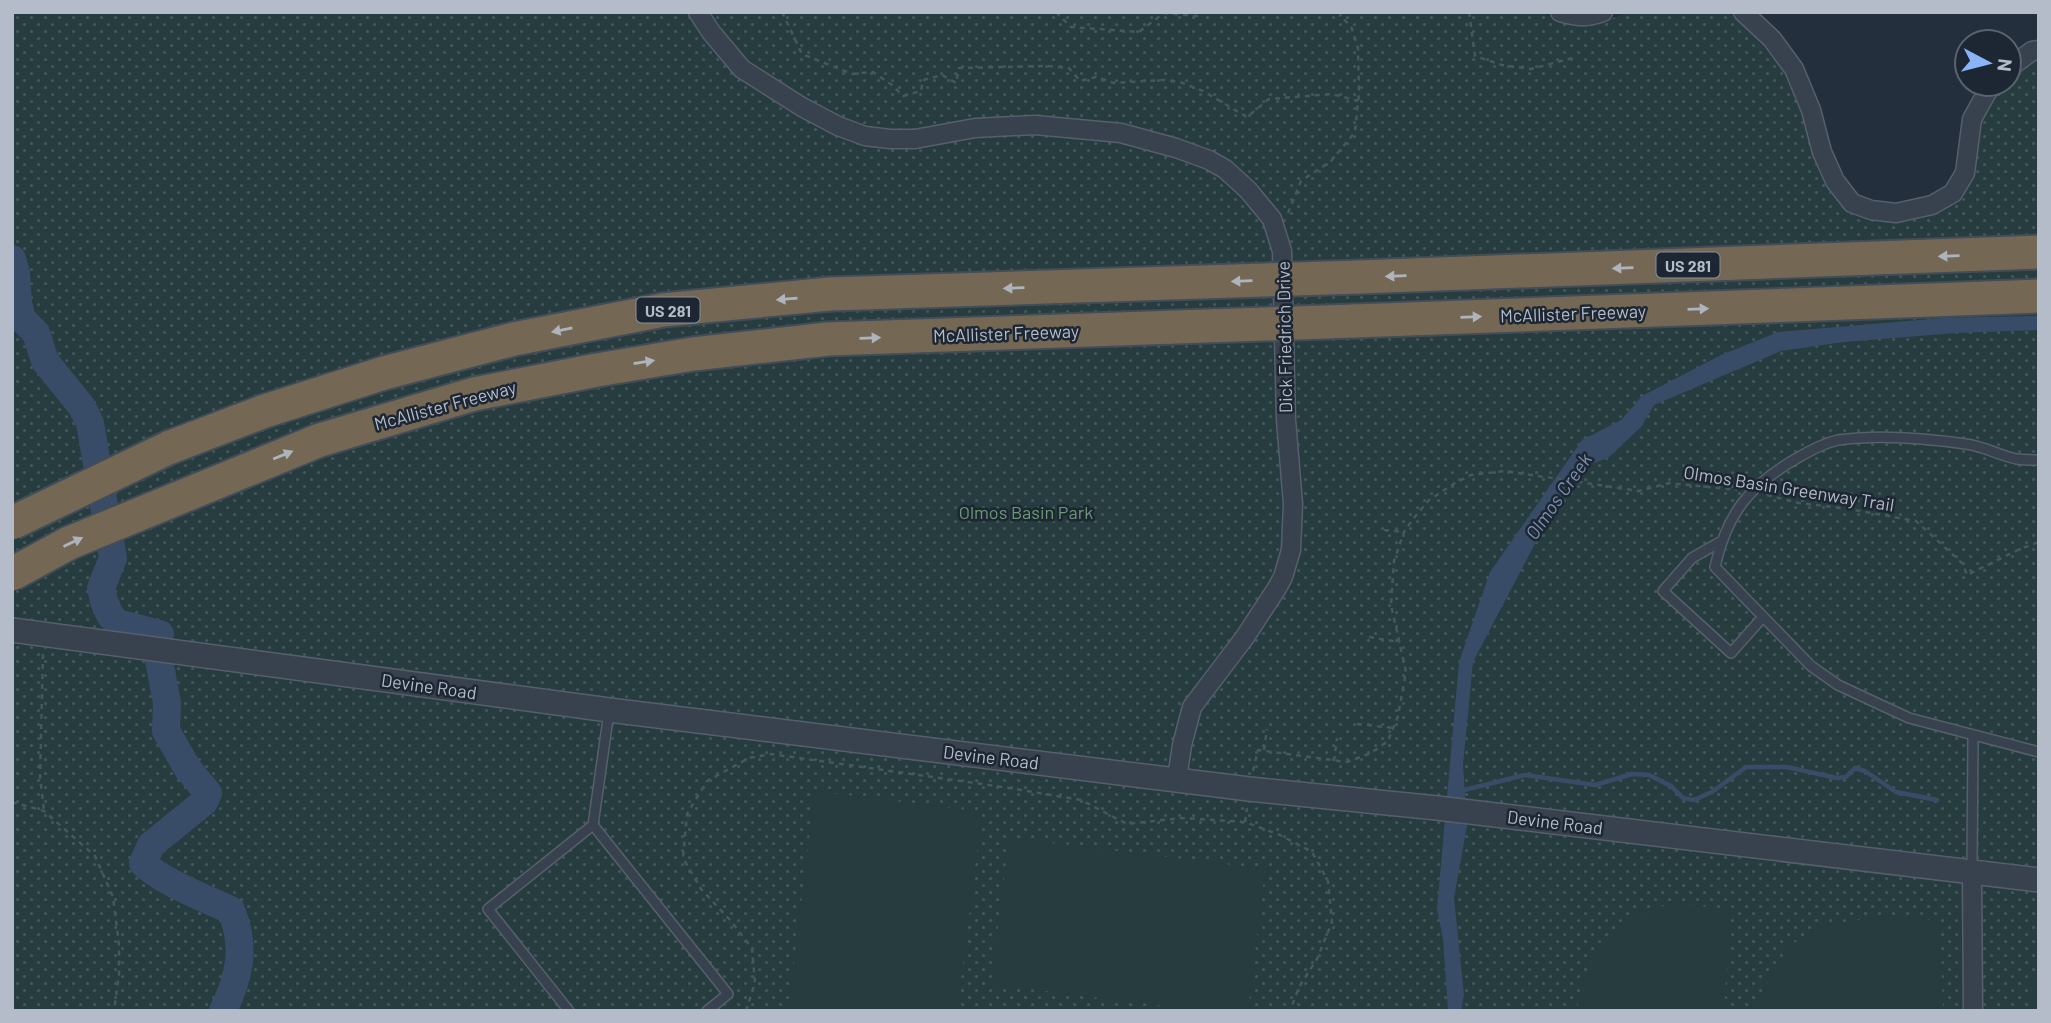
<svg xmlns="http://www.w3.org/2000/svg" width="2051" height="1023" font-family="Barlow,sans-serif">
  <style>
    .grass { fill: url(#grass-dots) }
    .garden { fill: #263c3f }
    .water { fill: #394c67 }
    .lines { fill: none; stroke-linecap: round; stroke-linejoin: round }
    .stream { stroke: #394c67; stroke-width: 4.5 }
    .river { stroke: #394c67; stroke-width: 28 }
    .service-casing { stroke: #565f6c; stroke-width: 12 }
    .minor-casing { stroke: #565f6c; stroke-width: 21 }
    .tertiary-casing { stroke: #565f6c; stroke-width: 26 }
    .motorway-casing { stroke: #434c59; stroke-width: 37 }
    .path { stroke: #44595c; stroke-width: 2.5; stroke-dasharray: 5 5; stroke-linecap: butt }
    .service { stroke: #38414e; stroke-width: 9 }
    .minor { stroke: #38414e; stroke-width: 18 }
    .tertiary { stroke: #38414e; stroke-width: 23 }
    .motorway { stroke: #746855; stroke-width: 33 }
    .motorway-bridge-casing { stroke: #434c59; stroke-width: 37; stroke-linecap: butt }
    .motorway-bridge { stroke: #746855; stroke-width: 33 }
    .oneway { fill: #aeb4bd }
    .labels { text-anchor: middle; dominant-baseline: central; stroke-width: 5; stroke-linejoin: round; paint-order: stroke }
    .shield { fill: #1d2633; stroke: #878f9c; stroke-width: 2 }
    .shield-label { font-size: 16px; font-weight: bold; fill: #b4bcc9 }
    .street-label { font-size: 18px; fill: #b4bcc9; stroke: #1d2633 }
    .park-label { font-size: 18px; fill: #6b9a76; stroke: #1d2633 }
    .water-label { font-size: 19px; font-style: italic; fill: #7c92b1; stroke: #1d2633 }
  </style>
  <defs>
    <pattern id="grass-dots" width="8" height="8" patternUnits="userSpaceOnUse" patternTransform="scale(1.75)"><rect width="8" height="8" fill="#263c3f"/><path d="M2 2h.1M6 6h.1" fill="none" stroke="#435659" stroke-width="1.8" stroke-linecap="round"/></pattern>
  </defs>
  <rect width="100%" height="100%" fill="#242f3e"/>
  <!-- grass -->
  <polygon class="grass" points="12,12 1541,12 1560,22 1579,25 1599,23 1630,12 1734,12 1781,67 1800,109 1814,158 1830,192 1849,207 1897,220 1933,214 1956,202 1971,175 1978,122 1994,94 2004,84 2009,84 2009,79 2012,76 2033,60 2039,58 2039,1011 12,1011"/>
  <!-- garden -->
  <g class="garden">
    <polygon points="815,791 982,812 957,1011 788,1011"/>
    <polygon points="1009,838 1265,869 1248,1011 1205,1011 991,984"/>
    <polygon points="1674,904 1730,909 1724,1011 1577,1011 1580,992 1589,966 1608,937 1644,910"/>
    <polygon points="1890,915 1940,921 1943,1011 1757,1011 1766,984 1788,947 1820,926"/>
    <polygon points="2028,976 2039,976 2039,1011 2030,1011"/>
  </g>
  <!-- water -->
  <polygon class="water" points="2039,316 2039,330 1956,333 1844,342 1781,351 1654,405 1641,427 1608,458 1583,467 1560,496 1473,662 1463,765 1467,826 1454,898 1464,995 1461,1011 1448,1011 1443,939 1437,909 1459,662 1490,572 1582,440 1621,420 1642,396 1721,355 1778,332 1943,318"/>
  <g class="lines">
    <!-- stream -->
    <polyline class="stream" points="1460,791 1525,775 1595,785 1632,774 1649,775 1671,786 1683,798 1694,800 1712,792 1746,767 1787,767 1837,778 1846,777 1855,768 1865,771 1896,792 1937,800"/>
    <!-- river -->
    <g class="river">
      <polyline points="12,259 16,273 18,303 22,319 36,333 45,361 82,407 90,423 113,558 101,588 104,601 110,615 117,623 160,634"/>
      <path d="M 159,660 L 167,703 L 166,731 L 188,769 L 208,793 L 204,802 L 151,845 L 143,863 C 157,879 210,901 231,910 C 246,946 240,976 223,1011"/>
    </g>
    <!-- service casing -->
    <g class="service-casing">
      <g id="service">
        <path d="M 2039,460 C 2032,460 2024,460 2017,459 C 2000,456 1984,446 1966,444 C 1925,438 1880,434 1838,440 C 1825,443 1811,450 1799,457 C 1751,484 1727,512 1715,567 L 1811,666 L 1838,685 L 1909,718 L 2039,752"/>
        <polyline points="1720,542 1692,558 1663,591 1731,653 1763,617"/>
        <polyline points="593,825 728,994 707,1011"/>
        <polyline points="1972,870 1973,735"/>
        <polyline points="569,1011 488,909 593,825 609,712"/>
      </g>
    </g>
    <!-- minor casing -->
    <g class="minor-casing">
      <g id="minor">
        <polyline points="698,12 711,32 742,69 802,107 838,126 865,136 890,139 915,139 975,128 1035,125 1121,133 1176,148 1209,160 1225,169 1248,190 1272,219 1282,251 1286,420 1293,504 1291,550 1283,577 1277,588 1245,637 1192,707 1182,745 1177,779"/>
        <path d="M 1560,12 C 1576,17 1587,18 1603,12"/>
        <polyline points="1743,12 1772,39 1794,69 1811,110 1822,152 1835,181 1852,203 1871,210 1896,213 1932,205 1953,193 1965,173 1972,119 1987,92 1994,84"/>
        <polyline points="2009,68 2032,51 2039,50"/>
        <polyline points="1972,872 1973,1011"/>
      </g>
    </g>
    <!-- tertiary casing -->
    <g class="tertiary-casing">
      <polyline id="tertiary" points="12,630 609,710 1249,789 1437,808 2039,880"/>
    </g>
    <!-- motorway casing -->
    <g class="motorway-casing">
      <g id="motorway">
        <polyline points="1359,277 2039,252"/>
        <polyline points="1354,321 2039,296"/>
      </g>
    </g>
    <!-- path -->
    <g class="path">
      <polyline points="782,12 802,54 852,74 873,72 892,85 903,96 921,91 923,80 942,75 956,83 959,68 1047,66 1069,68 1080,81 1096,77 1114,83 1162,80 1180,82 1203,91 1247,117 1269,99 1332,94 1358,101"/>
      <polyline points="1056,12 1071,27 1139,32 1164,13 1197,16 1204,12"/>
      <polyline points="1469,12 1475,56 1502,65 1531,69 1576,57"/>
      <polyline points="1288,213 1301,181 1331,161 1355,132 1359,93 1358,48 1351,26 1340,16 1342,12"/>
      <polyline points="1767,495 1799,503 1849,509 1916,521 1963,564 1967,575 2020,549 2039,542"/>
      <polyline points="1384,530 1404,532"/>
      <polyline points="1369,637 1399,642"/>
      <polyline points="43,654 40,776 44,811"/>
      <polyline points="1357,724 1394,728"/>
      <polyline points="1264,750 1267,729"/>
      <polyline points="1334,761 1337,738"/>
      <polyline points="1253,771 1258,750 1347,762 1371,753 1388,741 1398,716 1406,672 1391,605 1394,561 1404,532 1413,519 1429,500 1455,483 1471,475 1505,471 1639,491 1669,483 1737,490"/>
      <polyline points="12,802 44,811 95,856 113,897 119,944 119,974 114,1011"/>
      <polyline points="1245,822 1247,808"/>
      <polyline points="746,1011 755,983 752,948 730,920 701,889 683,858 687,814 707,781 749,758 771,754 1003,787 1081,800 1127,824 1181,818 1245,822 1280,835 1312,852 1328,881 1332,922 1317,959 1299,987 1290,1011"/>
    </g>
    <!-- service -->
    <use href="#service" class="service"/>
    <!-- minor -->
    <use href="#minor" class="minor"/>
    <!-- tertiary -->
    <use href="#tertiary" class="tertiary"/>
    <!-- motorway -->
    <use href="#motorway" class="motorway"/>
    <!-- motorway-bridge casing -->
    <g class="motorway-bridge-casing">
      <g id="motorway-bridge">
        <polyline points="12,523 168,448 265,411 384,373 514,339 663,310 830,294 1359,277"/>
        <polyline points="12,574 69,543 320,440 474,394 597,370 693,354 828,339 1354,321"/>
      </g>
    </g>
    <!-- motorway-bridge -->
    <use href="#motorway-bridge" class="motorway-bridge"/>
  </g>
  <!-- one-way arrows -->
  <defs><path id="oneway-solid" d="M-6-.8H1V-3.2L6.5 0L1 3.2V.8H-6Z" transform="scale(1.75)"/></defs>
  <g class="oneway">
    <use href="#oneway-solid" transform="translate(1949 256) rotate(178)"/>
    <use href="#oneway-solid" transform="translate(1623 268) rotate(178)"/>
    <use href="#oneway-solid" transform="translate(1396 276) rotate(178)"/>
    <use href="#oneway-solid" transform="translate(1242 281) rotate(178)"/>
    <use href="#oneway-solid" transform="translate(1014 288) rotate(178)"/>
    <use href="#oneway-solid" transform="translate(787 299) rotate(175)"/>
    <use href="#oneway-solid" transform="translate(1698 309) rotate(-2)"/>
    <use href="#oneway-solid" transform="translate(1471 317) rotate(-2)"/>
    <use href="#oneway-solid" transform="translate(562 330) rotate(169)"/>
    <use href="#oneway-solid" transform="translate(870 338) rotate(-2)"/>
    <use href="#oneway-solid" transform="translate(644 362) rotate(-9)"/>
    <use href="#oneway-solid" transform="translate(283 455) rotate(-22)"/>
    <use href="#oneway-solid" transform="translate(73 542) rotate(-25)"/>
  </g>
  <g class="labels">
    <!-- shield labels -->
    <g class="shield">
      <rect x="1656.5" y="252.5" width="63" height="25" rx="5"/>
      <rect x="636.5" y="297.5" width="63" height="25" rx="5"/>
    </g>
    <g class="shield-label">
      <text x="1688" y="265">US 281</text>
      <text x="668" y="310">US 281</text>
    </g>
    <!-- street labels -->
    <g class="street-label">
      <text transform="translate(1573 313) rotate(-2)">McAllister Freeway</text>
      <text transform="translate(1006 333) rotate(-2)">McAllister Freeway</text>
      <text transform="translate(1284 337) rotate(-91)">Dick Friedrich Drive</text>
      <text transform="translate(445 405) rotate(-15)">McAllister Freeway</text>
      <text transform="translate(1789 488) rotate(9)">Olmos Basin Greenway Trail</text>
      <text transform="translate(429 686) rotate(8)">Devine Road</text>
      <text transform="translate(991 757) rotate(7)">Devine Road</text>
      <text transform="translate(1555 822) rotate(7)">Devine Road</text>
    </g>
    <!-- park labels -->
    <g class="park-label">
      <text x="1026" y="512">Olmos Basin Park</text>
    </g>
    <!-- water labels -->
    <g class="water-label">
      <text transform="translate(1558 496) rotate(-55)">Olmos Creek</text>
    </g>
  </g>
  <!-- border -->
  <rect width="2051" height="1023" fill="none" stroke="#b4bcc9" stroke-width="28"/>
  <!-- north arrow -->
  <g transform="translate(1988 63) rotate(97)"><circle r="33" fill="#1d2633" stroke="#59626f" stroke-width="2"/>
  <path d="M0-5L12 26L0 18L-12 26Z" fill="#8ab4f8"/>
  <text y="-10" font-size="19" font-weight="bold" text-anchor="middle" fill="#b4bcc9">N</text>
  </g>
</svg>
